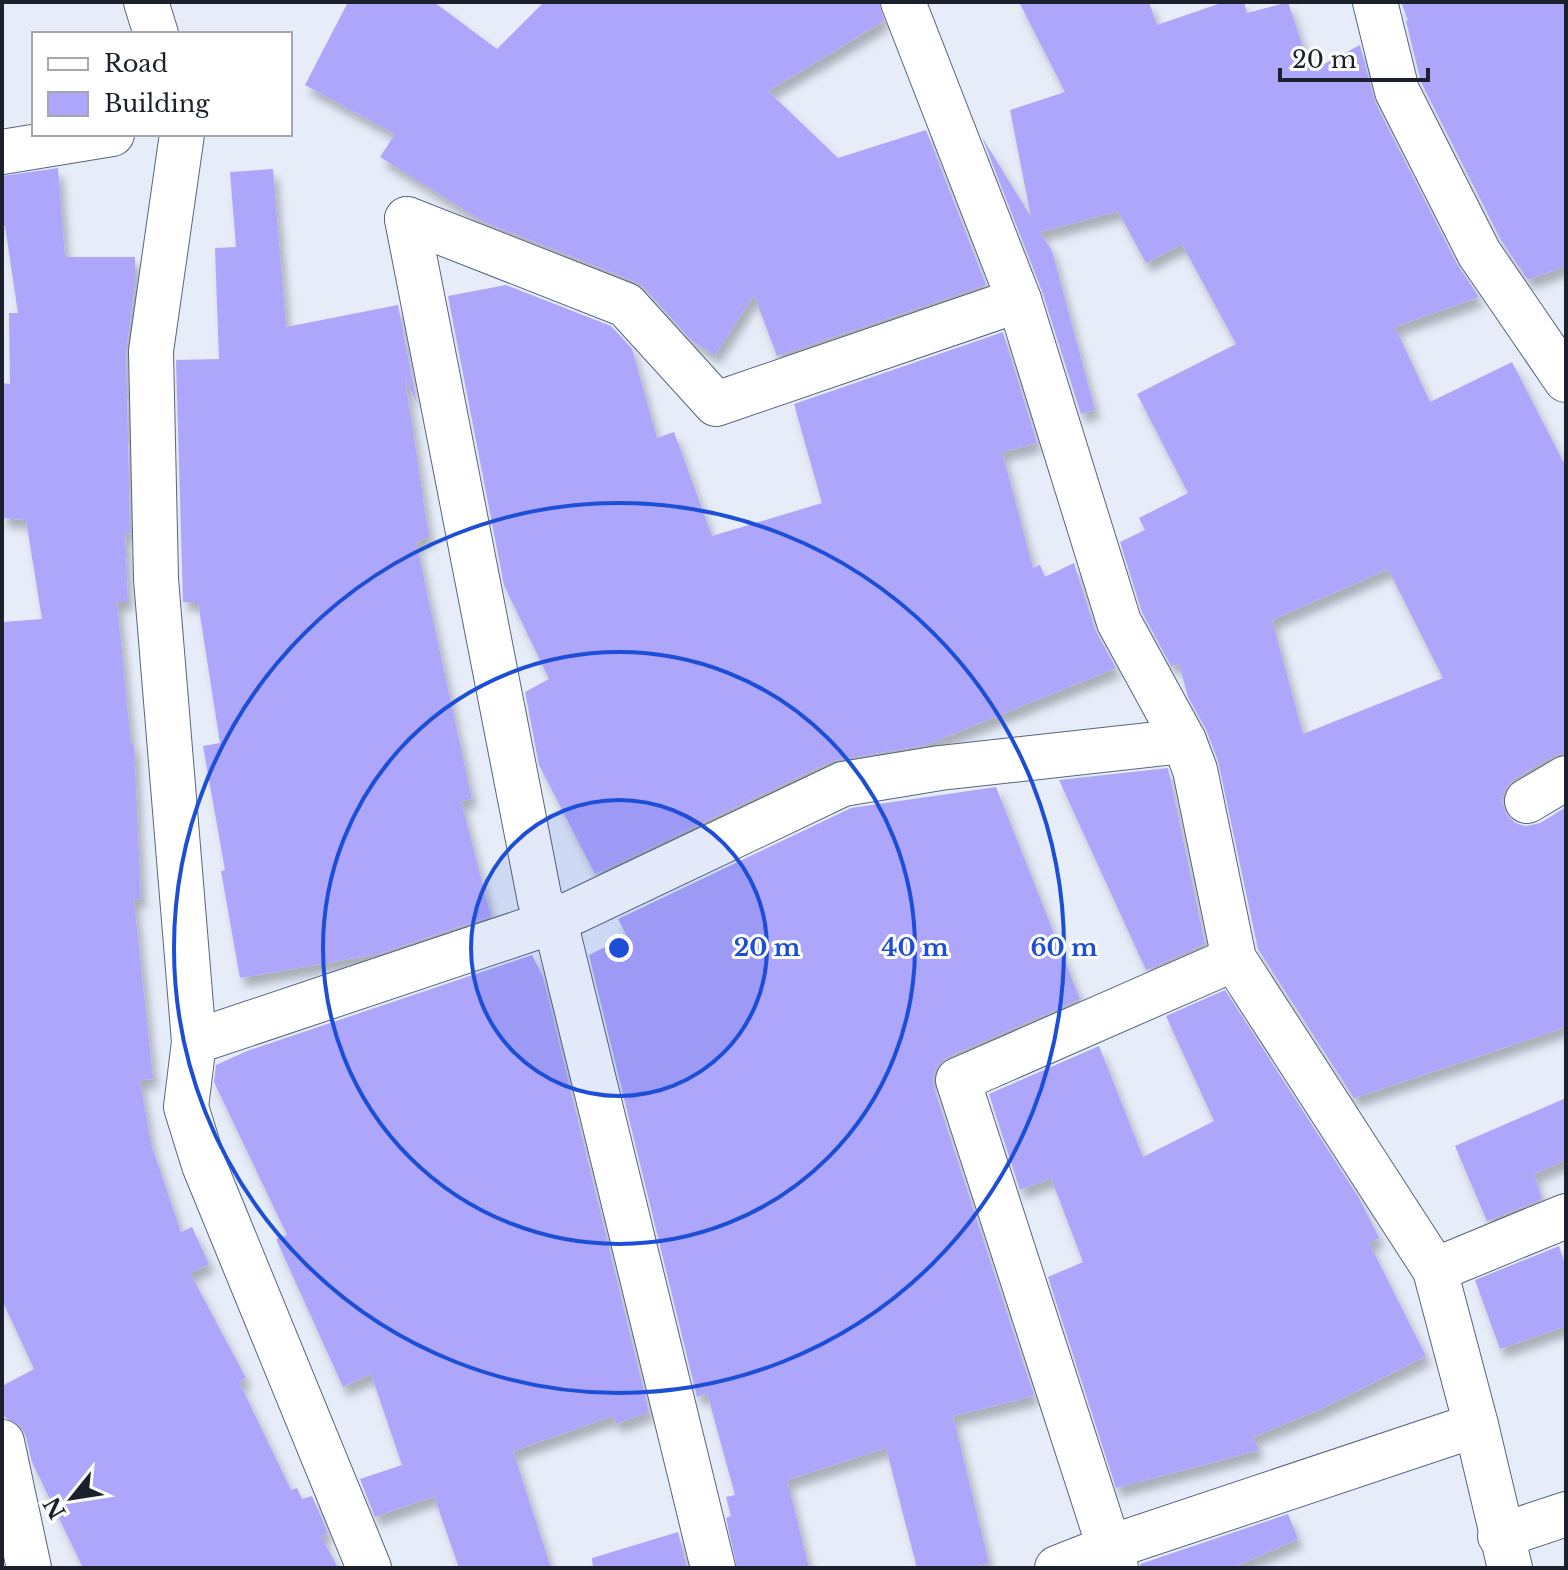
<svg xmlns="http://www.w3.org/2000/svg" width="1568" height="1570" font-family="'Libre Baskerville',serif">
  <style>
    .building { fill: #aea6fa; fill-rule: evenodd; filter: url(#shadow) }
    .lines { fill: none; stroke-linecap: round; stroke-linejoin: round }
    .minor-casing { stroke: #586580; stroke-width: 46 }
    .minor { stroke: #fff; stroke-width: 44 }
    .ring { fill: none; stroke: #1d4ed8; stroke-width: 4 }
    .centre { fill: #1d4ed8; stroke: #fff; stroke-width: 4 }
    .ring-label { font-size: 24px; text-anchor: middle; font-weight: bold; fill: #1d4ed8; stroke: #fff; stroke-width: 6; stroke-linejoin: round; paint-order: stroke }
  </style>
  <defs>
    <filter id="shadow"><feDropShadow dx="5" dy="9" stdDeviation="4" flood-color="#0004"/></filter>
  </defs>
  <rect width="100%" height="100%" fill="#e6edf9"/>
  <!-- building -->
  <g class="building">
    <polygon points="348,2 434,2 497,49 544,2 879,2 884,21 768,91 838,158 926,130 986,285 777,356 754,295 715,355 691,340 644,288 636,282 484,222 380,157 395,134 305,85"/>
    <path d="M 1019,2 L 1149,2 L 1157,25 L 1224,2 L 1244,2 L 1247,13 L 1288,2 L 1311,71 L 1360,45 L 1375,102 L 1457,264 L 1479,297 L 1395,327 L 1430,402 L 1512,362 L 1566,467 L 1566,753 L 1553,756 L 1514,779 L 1506,788 L 1502,800 L 1506,814 L 1515,823 L 1526,826 L 1540,823 L 1566,807 L 1566,1027 L 1354,1098 L 1258,949 L 1218,761 L 1206,729 L 1188,697 L 1179,664 L 1171,666 L 1142,612 L 1120,542 L 1145,530 L 1139,518 L 1188,493 L 1137,394 L 1236,344 L 1182,244 L 1146,263 L 1118,211 L 1040,232 L 1052,251 L 1095,410 L 1081,414 L 1042,291 L 982,137 L 1031,217 L 1010,110 L 1065,92 ZM 1388,569 L 1443,678 L 1303,734 L 1272,620 Z"/>
    <polygon points="1401,2 1566,2 1566,266 1528,280 1501,240 1421,82 1406,21 1408,20"/>
    <polygon points="58,168 65,257 135,257 135,284 126,352 130,533 125,534 128,602 117,602 131,744 134,744 141,899 134,900 153,1079 140,1080 151,1144 181,1232 192,1227 209,1264 190,1273 246,1378 239,1382 291,1490 297,1488 302,1499 312,1496 328,1533 321,1536 338,1568 83,1568 32,1462 26,1437 21,1426 6,1418 2,1411 2,1386 34,1369 2,1300 2,622 42,619 26,520 2,518 2,383 10,384 9,313 18,313 5,226 2,227 2,176"/>
    <polygon points="273,169 286,327 398,305 417,403 405,378 429,537 416,542 472,799 461,801 491,916 378,954 240,978 221,871 225,870 203,746 220,743 198,602 183,602 176,360 219,359 215,248 236,247 230,172"/>
    <polygon points="506,285 611,326 632,349 657,438 674,432 712,536 822,503 794,404 1003,332 1037,443 1002,452 1033,568 1040,565 1045,577 1074,563 1095,630 1116,668 926,745 832,761 595,874 539,765 525,692 549,679 504,585 448,296"/>
    <polygon points="1168,768 1205,944 1146,970 1059,780"/>
    <polygon points="996,787 1080,999 948,1057 938,1065 933,1076 934,1088 1034,1396 953,1416 989,1563 969,1568 917,1568 886,1448 787,1480 809,1568 737,1568 726,1518 731,1516 726,1497 735,1495 707,1393 697,1397 589,955 627,936 618,919 851,808"/>
    <polygon points="532,955 543,977 649,1412 616,1424 613,1416 513,1451 551,1568 459,1568 434,1496 375,1517 360,1479 402,1465 371,1374 343,1387 276,1239 287,1235 214,1082 216,1065 247,1051"/>
    <polygon points="1225,990 1359,1198 1379,1238 1369,1243 1426,1356 1319,1410 1253,1437 1259,1450 1116,1488 1048,1277 1083,1262 1051,1178 1020,1190 989,1094 1099,1046 1143,1157 1214,1121 1166,1016"/>
    <polygon points="1566,1098 1566,1160 1534,1174 1542,1199 1487,1221 1455,1146"/>
    <polygon points="1559,1246 1566,1267 1566,1326 1500,1349 1475,1280"/>
    <polygon points="1288,1514 1298,1539 1232,1568 1140,1568 1140,1564"/>
    <polygon points="678,1532 687,1568 593,1568 592,1558"/>
  </g>
  <g class="lines">
    <!-- minor casing -->
    <g class="minor-casing">
      <g id="minor">
        <polyline points="146,2 156,34"/>
        <polyline points="903,2 1019,300 1119,622 1184,741 1195,770 1234,959 1435,1270 1476,1425 1510,1568"/>
        <polyline points="1375,2 1397,91 1479,253 1566,380"/>
        <polyline points="182,134 151,351 156,579 194,1042 186,1107 204,1165 369,1568"/>
        <polyline points="2,152 112,134"/>
        <polyline points="407,219 540,901 555,921 713,1568"/>
        <polyline points="407,219 626,305 716,404 1019,300"/>
        <polyline points="1527,801 1566,778"/>
        <polyline points="194,1042 555,921 843,784 940,768 1184,741"/>
        <polyline points="1435,1270 1566,1216"/>
        <polyline points="2,1442 29,1568"/>
        <polyline points="1500,1536 1566,1514"/>
        <polyline points="1057,1568 1108,1548 1476,1425"/>
        <polyline points="1116,1568 958,1080 1234,959"/>
      </g>
    </g>
    <!-- minor -->
    <use href="#minor" class="minor"/>
  </g>
  <!-- distance rings -->
  <circle cx="619" cy="948" r="148" fill="#1d4ed8" fill-opacity=".12"/>
  <g class="ring">
    <circle cx="619" cy="948" r="148"/>
    <circle cx="619" cy="948" r="296"/>
    <circle cx="619" cy="948" r="445"/>
  </g>
  <circle cx="619" cy="948" r="12" class="centre"/>
  <g class="ring-label">
    <text x="767" y="956">20 m</text>
    <text x="915" y="956">40 m</text>
    <text x="1064" y="956">60 m</text>
  </g>
  <!-- border -->
  <rect width="1568" height="1570" fill="none" stroke="#1b212c" stroke-width="8"/>
  <!-- legend -->
  <rect x="32" y="32" width="260" height="104" fill="#ffffff" stroke="#a4a6ab" stroke-width="2"/>
  <rect x="48" y="58" width="40" height="12" fill="#ffffff" stroke="#a4a6ab" stroke-width="2"/>
  <text x="104" y="72" font-size="24" fill="#1b212c">Road</text>
  <rect x="48" y="92" width="40" height="24" fill="#aea6fa" stroke="#a4a6ab" stroke-width="2"/>
  <text x="104" y="112" font-size="24" fill="#1b212c">Building</text>
  <!-- north arrow -->
  <g transform="translate(72 1498) rotate(240)" stroke="#ffffff" stroke-width="6" paint-order="stroke">
  <path d="M0-6L14 30L0 20L-14 30Z" fill="#1b212c"/>
  <text y="-12" font-size="22" font-weight="bold" text-anchor="middle" fill="#1b212c">N</text>
  </g>
  <!-- scale -->
  <path d="M1280 68v12h148v-12" fill="none" stroke="#1b212c" stroke-width="4"/>
  <text x="1292" y="68" font-size="24" fill="#1b212c" stroke="#ffffff" stroke-width="6" paint-order="stroke">20 m</text>
</svg>
